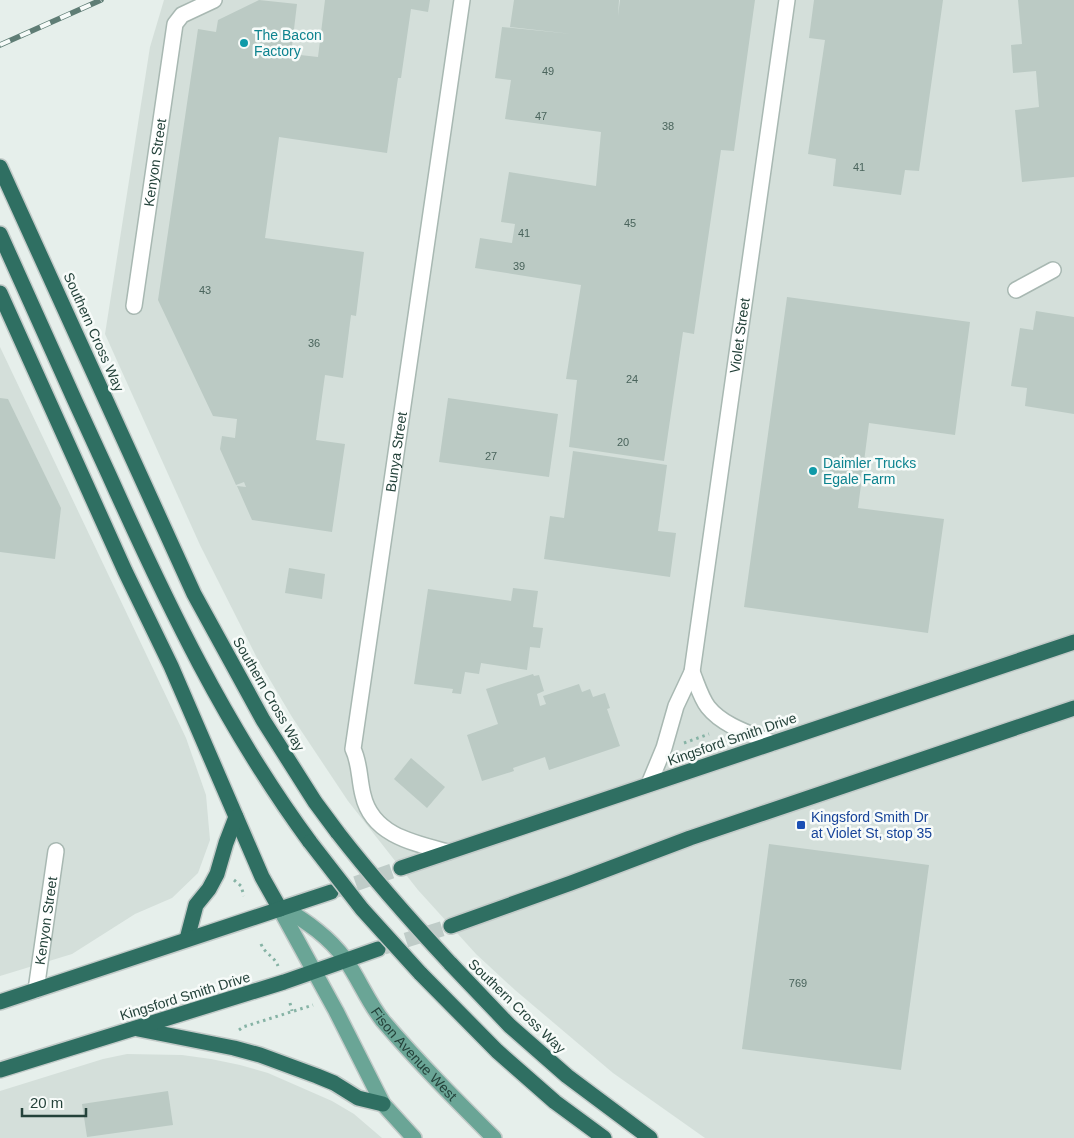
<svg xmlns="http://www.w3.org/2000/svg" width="1074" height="1138" font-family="Helvetica,sans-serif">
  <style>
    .built { fill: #d4dfda }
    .building { fill: #bbcac4 }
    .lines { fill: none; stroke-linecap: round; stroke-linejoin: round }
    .highway-tunnel { stroke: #bfccc8; stroke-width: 15; stroke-dasharray: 15 8; stroke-linecap: butt }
    .minor-casing { stroke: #a8b8b2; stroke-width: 18 }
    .major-casing { stroke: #c2cac8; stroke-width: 18 }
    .highway-casing { stroke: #c2cac8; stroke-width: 18 }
    .path { stroke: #86b3a5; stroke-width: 3; stroke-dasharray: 2.5 4; stroke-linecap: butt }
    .minor { stroke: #fff; stroke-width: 15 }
    .major { stroke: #6aa596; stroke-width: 15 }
    .highway { stroke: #2f6f62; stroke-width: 15 }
    .rail-casing { stroke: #5f7d75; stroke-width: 5.5 }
    .rail { stroke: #f7fbf9; stroke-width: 4; stroke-dasharray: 11; stroke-linecap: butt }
    .highway-bridge-casing { stroke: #c2cac8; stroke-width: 18; stroke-linecap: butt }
    .highway-bridge { stroke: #2f6f62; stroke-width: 15 }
    .culture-dot { fill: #0f9aa8; stroke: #f7fbf9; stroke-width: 2 }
    .transit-dot { fill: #1a4fb4; stroke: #f7fbf9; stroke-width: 2 }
    .labels { text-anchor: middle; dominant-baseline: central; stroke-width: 5; stroke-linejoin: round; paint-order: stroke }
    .number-label { font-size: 11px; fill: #4a645c }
    .culture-label { font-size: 14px; fill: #0d838f; stroke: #f7fbf9; text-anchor: start }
    .street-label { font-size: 14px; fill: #24423a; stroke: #f7fbf9 }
    .transit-label { font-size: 14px; fill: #164399; stroke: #f7fbf9; text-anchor: start }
  </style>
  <rect width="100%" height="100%" fill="#e6efeb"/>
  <!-- built -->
  <g class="built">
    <polygon points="164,0 1074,0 1074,1138 705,1138 613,1073 515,990 476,954 418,890 348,801 292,717 257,658 200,545 105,334 150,47"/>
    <polygon points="0,347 186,738 206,795 210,840 198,873 172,898 135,914 72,954 0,976"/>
    <polygon points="127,1054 182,1055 211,1059 240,1065 268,1073 332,1101 354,1114 382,1138 0,1138 0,1091 103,1059"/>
  </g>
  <!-- building -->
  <g class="building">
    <polygon points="259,0 297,4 291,54 318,57 325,0 430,0 428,12 411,9 401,78 398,78 387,153 279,137 265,238 364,252 356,316 351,315 343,378 325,375 316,440 345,444 332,532 252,520 237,486 246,487 244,482 236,485 220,449 222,436 235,438 237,419 213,416 158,300 198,29 216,32 218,20"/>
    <polygon points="514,0 619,0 618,16 620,0 755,0 734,151 721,150 694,334 683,332 664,461 569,447 577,380 566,379 581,285 475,268 480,238 512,243 515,224 501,222 509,172 596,186 601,132 505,119 511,80 495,78 502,27 572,34 510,27"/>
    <polygon points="814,0 943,0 919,171 905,170 901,195 833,186 836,159 808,154 825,40 809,38"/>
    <polygon points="1018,0 1074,0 1074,177 1022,182 1015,110 1039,107 1036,71 1013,73 1011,45 1022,44"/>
    <polygon points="787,297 970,322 955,435 869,423 858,508 944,519 928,633 744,607"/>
    <polygon points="1036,311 1074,317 1074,414 1025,406 1027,388 1011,386 1020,328 1033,330"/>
    <polygon points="0,398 8,399 61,508 55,559 0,552"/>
    <polygon points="448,398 558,414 549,477 439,462"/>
    <polygon points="573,451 667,465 658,531 676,533 670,577 544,559 550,516 564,518"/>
    <polygon points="289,568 325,574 322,599 285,593"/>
    <polygon points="513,588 538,591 533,627 543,628 540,648 530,647 527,670 481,663 479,674 465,672 461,694 452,693 453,689 414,684 428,589 511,601"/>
    <polygon points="533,674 534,676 539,675 544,691 537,694 540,706 546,704 543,696 579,684 582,692 590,689 593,697 605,693 610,708 607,709 620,746 549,770 545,757 513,768 514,771 482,781 467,735 498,724 486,689"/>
    <polygon points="411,758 445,787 427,808 394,779"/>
    <polygon points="769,844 929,865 901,1070 742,1049"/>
    <polygon points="168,1091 173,1125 87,1137 82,1104"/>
  </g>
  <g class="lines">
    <!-- highway-tunnel -->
    <g class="highway-tunnel">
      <polyline points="334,891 401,868"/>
      <polyline points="384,947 451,926"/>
    </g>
    <!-- minor casing -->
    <g class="minor-casing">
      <g id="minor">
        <polyline points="1016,290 1053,270"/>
        <path id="s1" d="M 134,306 L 175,24 L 182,15 L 214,0"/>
        <path d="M 692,672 C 697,684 701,698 708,707 C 723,726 751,734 773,743"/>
        <path id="s2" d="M 649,784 L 664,748 L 676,706 L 692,672 L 787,0"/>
        <path id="s3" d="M 448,852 C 413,843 372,835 363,795 C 359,780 360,763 353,749 L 462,0"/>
        <path id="s4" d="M 36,990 L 56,851"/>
      </g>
    </g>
    <!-- major casing -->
    <g class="major-casing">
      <g id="major">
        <path id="s5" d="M 284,908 C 307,922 329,937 345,959 C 359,979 368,1002 383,1021 C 418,1062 456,1100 494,1138"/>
        <polyline points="280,909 336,1011 383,1104 414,1138"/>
      </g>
    </g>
    <!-- highway casing -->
    <g class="highway-casing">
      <g id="highway">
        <polyline points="0,167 194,594 263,720 315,802 338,833"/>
        <path d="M 0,234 C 36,315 72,395 109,475 C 167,604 226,728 310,842"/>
        <polyline points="0,293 125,571 171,666 262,877 280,909"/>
        <polyline points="401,868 1074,642"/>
        <polyline points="451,926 571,883 690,838 1074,708"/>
        <polyline points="187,939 196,905 209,889 217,874 226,843 236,817"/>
        <polyline points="450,963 510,1026 567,1076 650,1138"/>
        <polyline points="420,973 497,1051 555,1102 604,1138"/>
        <polyline points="0,1002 331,892"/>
        <polyline points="138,1029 234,1048 260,1055 317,1076 334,1083 358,1098 383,1104"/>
        <polyline points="0,1070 284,982 378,949"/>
      </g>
    </g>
    <!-- path -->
    <g class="path">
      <polyline points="684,743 709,734"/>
      <polyline points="234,880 241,886 244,896"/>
      <path d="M 261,944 C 265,954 274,956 278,966"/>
      <polyline points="290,1003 292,1011"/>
      <polyline points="239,1030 243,1027 313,1005"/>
    </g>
    <!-- minor -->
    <use href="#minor" class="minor"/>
    <!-- major -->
    <use href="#major" class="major"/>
    <!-- highway -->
    <use href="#highway" class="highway"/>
    <!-- rail casing -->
    <g class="rail-casing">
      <polyline id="rail" points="0,45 101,0"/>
    </g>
    <!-- rail -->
    <use href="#rail" class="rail"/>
    <!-- highway-bridge casing -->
    <g class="highway-bridge-casing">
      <g id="highway-bridge">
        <path d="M 338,833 C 373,878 411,921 450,963"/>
        <polyline points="310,842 362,909 420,973"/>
      </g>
    </g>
    <!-- highway-bridge -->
    <use href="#highway-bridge" class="highway-bridge"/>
  </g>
  <!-- markers -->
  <g class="culture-dot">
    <circle cx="244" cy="43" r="5"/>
    <circle cx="813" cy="471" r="5"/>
  </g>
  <rect class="transit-dot" x="796" y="820" width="10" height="10" rx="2.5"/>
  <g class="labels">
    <!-- number labels -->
    <g class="number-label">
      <text x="548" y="71">49</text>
      <text x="541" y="116">47</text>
      <text x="668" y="126">38</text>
      <text x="859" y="167">41</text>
      <text x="630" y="223">45</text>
      <text x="524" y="233">41</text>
      <text x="519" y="266">39</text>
      <text x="205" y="290">43</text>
      <text x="314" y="343">36</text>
      <text x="632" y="379">24</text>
      <text x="623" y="442">20</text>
      <text x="491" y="456">27</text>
      <text x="798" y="983">769</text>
    </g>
    <!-- culture labels -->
    <g class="culture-label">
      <text x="254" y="35">The Bacon<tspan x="254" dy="16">Factory</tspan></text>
      <text x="823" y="463">Daimler Trucks<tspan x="823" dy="16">Egale Farm</tspan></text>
    </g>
    <!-- street labels -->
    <g class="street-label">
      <text stroke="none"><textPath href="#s1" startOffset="145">Kenyon Street</textPath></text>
      <text transform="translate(94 332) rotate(66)">Southern Cross Way</text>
      <text stroke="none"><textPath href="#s2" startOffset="460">Violet Street</textPath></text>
      <text stroke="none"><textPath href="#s3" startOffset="456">Bunya Street</textPath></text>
      <text transform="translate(269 694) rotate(60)">Southern Cross Way</text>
      <text transform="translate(732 739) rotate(-19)">Kingsford Smith Drive</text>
      <text stroke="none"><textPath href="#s4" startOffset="70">Kenyon Street</textPath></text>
      <text transform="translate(185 996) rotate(-17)">Kingsford Smith Drive</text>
      <text transform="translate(517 1006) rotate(44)">Southern Cross Way</text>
      <text stroke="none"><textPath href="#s5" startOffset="198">Fison Avenue West</textPath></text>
    </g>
    <!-- transit labels -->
    <g class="transit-label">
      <text x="811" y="817">Kingsford Smith Dr<tspan x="811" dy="16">at Violet St, stop 35</tspan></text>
    </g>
  </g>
  <!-- scale -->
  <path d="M22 1108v8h64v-8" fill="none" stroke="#24423a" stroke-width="2.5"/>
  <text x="30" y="1108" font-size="15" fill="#24423a" stroke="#f7fbf9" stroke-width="4" paint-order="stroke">20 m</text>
</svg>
